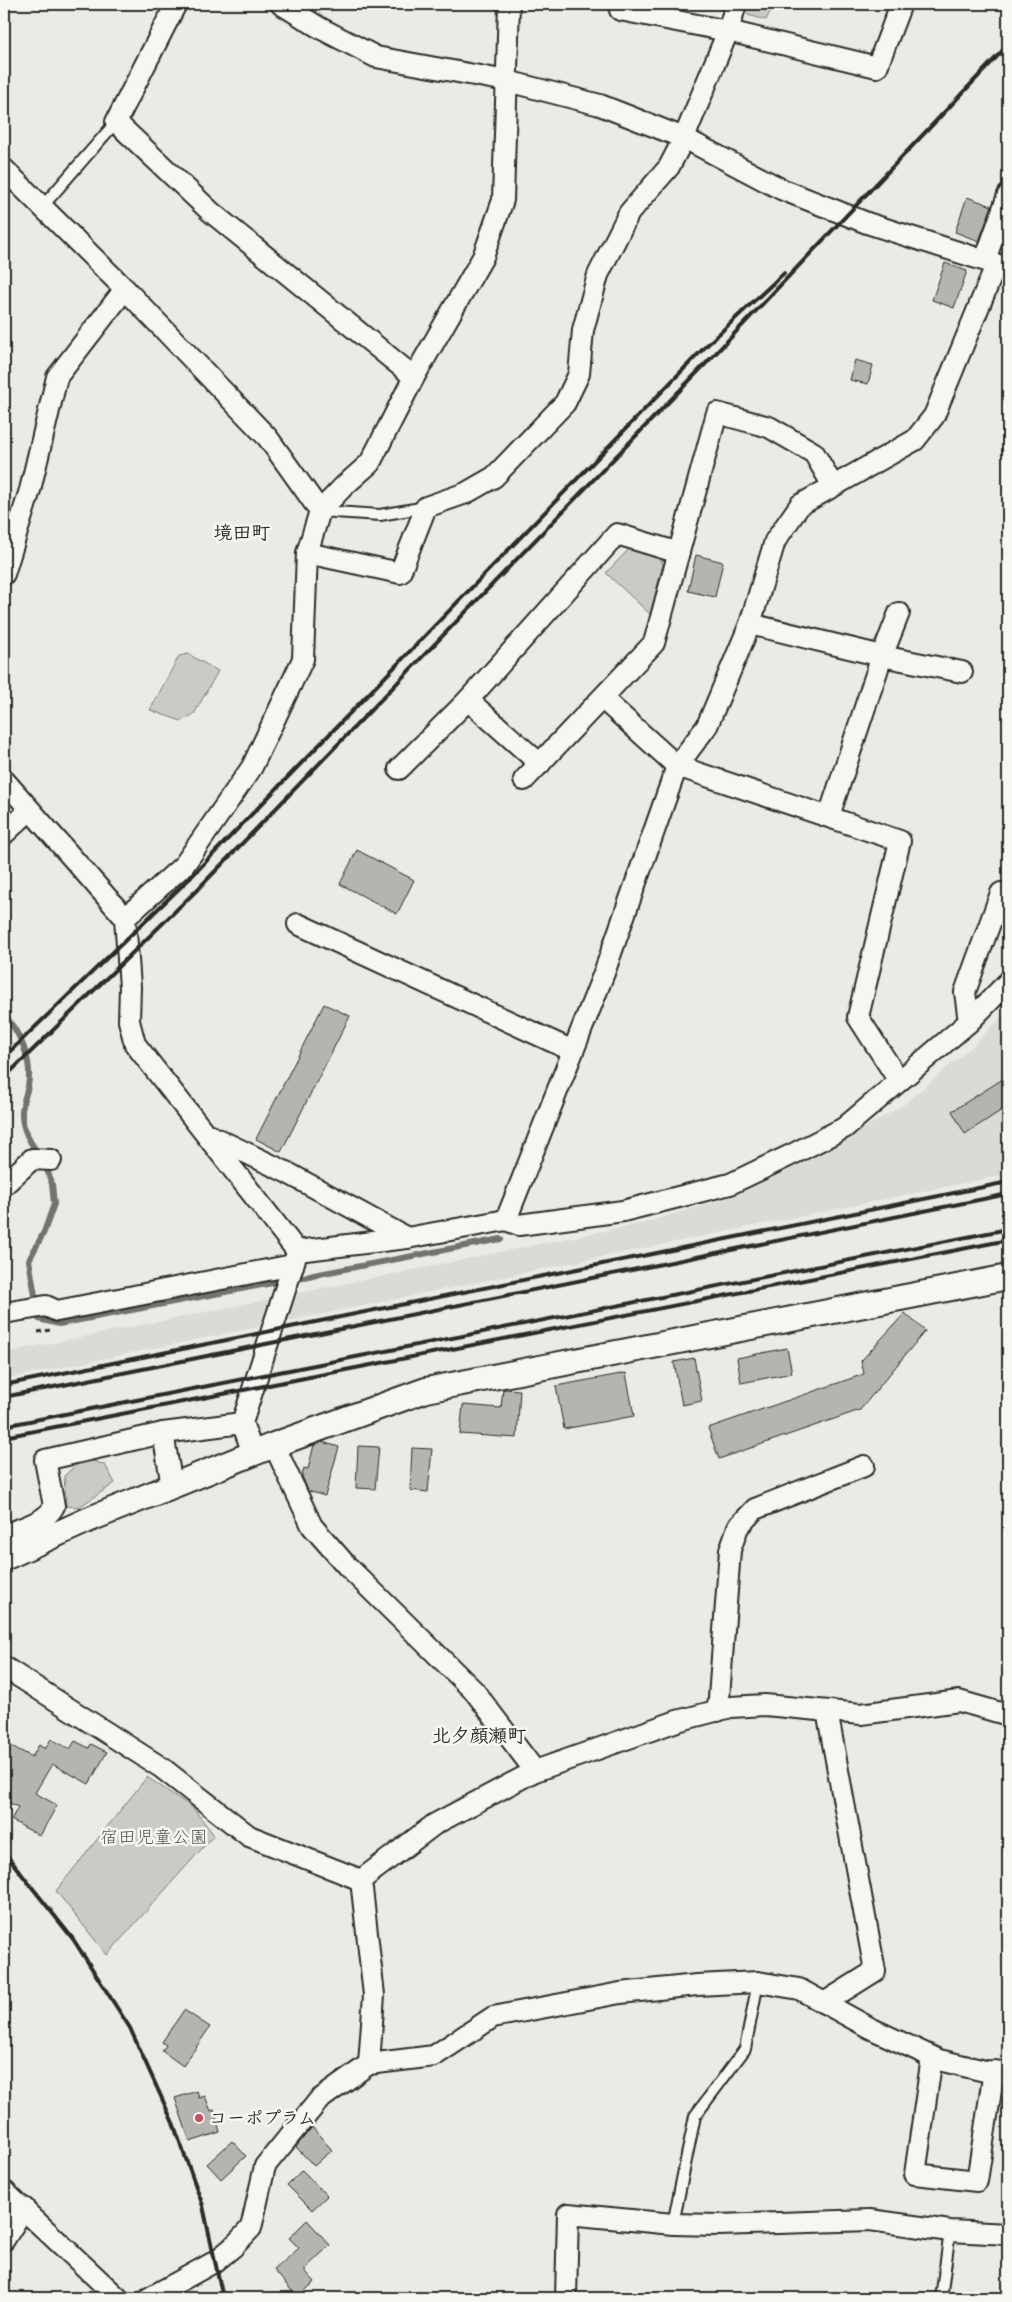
<svg xmlns="http://www.w3.org/2000/svg" width="1012" height="2302" font-family="Caveat,'Klee One',sans-serif">
  <style>
    .built { fill: #dadad6 }
    .green { fill: #cacac7; stroke: #7a7a79 }
    .lines { fill: none; stroke-linecap: round; stroke-linejoin: round }
    .stream { stroke: #727270; stroke-width: 6 }
    .building { fill: #b4b4b1; stroke: #2b2b2b }
    .service-casing { stroke: #2b2b2b; stroke-width: 14 }
    .minor-casing { stroke: #2b2b2b; stroke-width: 24 }
    .tertiary-casing { stroke: #2b2b2b; stroke-width: 28 }
    .path { stroke: #2b2b2b; stroke-width: 3; stroke-dasharray: 4 4; stroke-linecap: butt }
    .service { stroke: #f6f6f2; stroke-width: 10 }
    .minor { stroke: #f6f6f2; stroke-width: 20 }
    .tertiary { stroke: #f6f6f2; stroke-width: 24 }
    .rail { stroke: #2b2b2b; stroke-width: 4 }
    .poi-dot { fill: #d1495b; stroke: #f6f6f2; stroke-width: 2 }
    .labels { text-anchor: middle; dominant-baseline: central; stroke-width: 5; stroke-linejoin: round; paint-order: stroke }
    .park-label { font-size: 18px; fill: #535352; stroke: #f6f6f2 }
    .poi-label { font-size: 18px; font-weight: bold; fill: #2b2b2b; stroke: #f6f6f2; text-anchor: start }
    .neighbourhood-label { font-size: 19px; font-weight: bold; fill: #2b2b2b; stroke: #f6f6f2 }
  </style>
  <rect width="100%" height="100%" fill="#eaeae6"/>
  <filter id="ink" filterUnits="userSpaceOnUse"><feTurbulence type="fractalNoise" baseFrequency=".02" numOctaves="2"/><feDisplacementMap in="SourceGraphic" scale="10" xChannelSelector="R" yChannelSelector="G"/><feConvolveMatrix kernelMatrix="1 2 1 2 8 2 1 2 1" color-interpolation-filters="sRGB"/></filter>
  <g filter="url(#ink)">
    <!-- built -->
    <polygon class="built" points="1008,1010 1008,1174 4,1379 4,1353 644,1223 728,1198 811,1159 902,1106 974,1045"/>
    <!-- green -->
    <g class="green">
      <polygon points="745,4 774,4 766,20 748,15 742,9"/>
      <polygon points="630,548 660,558 663,564 650,614 606,573"/>
      <polygon points="188,654 218,671 194,714 181,721 150,710 179,656"/>
      <polygon points="84,1458 105,1465 115,1483 79,1507 66,1506 64,1476"/>
      <polygon points="147,1777 193,1808 214,1835 107,1955 56,1891"/>
    </g>
    <g class="lines">
      <!-- stream -->
      <g class="stream">
        <path d="M 4,1014 C 20,1034 33,1059 28,1086 C 26,1096 21,1105 22,1116 C 23,1132 31,1143 39,1155"/>
        <polyline points="45,1164 52,1184 54,1204 44,1232 29,1260 39,1319 59,1324 501,1239"/>
      </g>
    </g>
    <!-- building -->
    <g class="building">
      <polygon points="967,197 992,206 979,241 955,232"/>
      <polygon points="945,263 967,271 954,308 932,300"/>
      <polygon points="855,360 873,365 868,384 850,380"/>
      <polygon points="696,555 723,562 715,597 688,591"/>
      <polygon points="357,850 414,880 397,914 340,884"/>
      <polygon points="324,1004 350,1016 281,1152 256,1139"/>
      <polygon points="1003,1079 1008,1088 1008,1106 965,1134 952,1111"/>
      <polygon points="905,1313 925,1331 860,1410 719,1459 708,1428 864,1374 861,1361"/>
      <polygon points="787,1348 792,1373 741,1383 737,1358"/>
      <polygon points="694,1358 702,1401 682,1405 674,1362"/>
      <polygon points="626,1373 634,1416 564,1429 556,1386"/>
      <polygon points="503,1389 520,1390 517,1438 460,1434 463,1405 501,1408"/>
      <polygon points="322,1442 339,1447 325,1496 308,1491 302,1476 304,1468 308,1469 314,1445"/>
      <polygon points="358,1446 379,1447 375,1489 356,1488"/>
      <polygon points="412,1448 432,1449 428,1492 410,1490"/>
      <polygon points="51,1739 70,1749 75,1741 89,1748 91,1744 107,1752 89,1784 52,1764 35,1793 57,1805 40,1836 11,1820 18,1807 4,1800 4,1742 32,1757 39,1745 45,1749"/>
      <polygon points="184,2010 210,2027 183,2066 162,2051 166,2045 162,2042"/>
      <polygon points="197,2091 199,2098 205,2096 211,2111 214,2110 220,2132 190,2142 175,2098"/>
      <polygon points="312,2127 332,2150 314,2166 296,2147"/>
      <polygon points="232,2141 246,2156 221,2179 207,2164"/>
      <polygon points="302,2170 327,2196 312,2210 287,2185"/>
      <polygon points="307,2220 330,2245 304,2270 315,2282 297,2297 274,2270 299,2248 289,2238"/>
    </g>
    <g class="lines">
      <!-- service casing -->
      <g class="service-casing">
        <g id="service">
          <polyline points="42,207 116,122"/>
          <polyline points="320,511 380,515 426,507"/>
          <polyline points="673,2224 695,2116 745,2049 758,1982"/>
          <polyline points="941,2298 950,2231"/>
        </g>
      </g>
      <!-- minor casing -->
      <g class="minor-casing">
        <g id="minor">
          <polyline points="176,4 116,122 211,212 414,377"/>
          <polyline points="281,4 320,28 376,57 507,81 600,105 684,138 781,189 867,223 1008,268"/>
          <polyline points="621,4 620,10 728,31 877,67 901,4"/>
          <polyline points="4,169 125,289 268,438 320,511"/>
          <polyline points="985,260 1008,195"/>
          <polyline points="307,553 400,573 426,507 466,493 494,477 565,403 579,374 583,330 598,275 629,213 669,167 684,138 728,31 736,4"/>
          <polyline points="4,574 30,490 57,377 125,289"/>
          <polyline points="750,624 882,656 962,672"/>
          <polyline points="603,699 677,766 900,841 858,1017 899,1081"/>
          <polyline points="468,700 540,764"/>
          <polyline points="399,769 468,700 617,534 679,553"/>
          <polyline points="4,780 125,918 130,987 129,1021 135,1044 297,1251"/>
          <polyline points="524,780 654,643 717,413 769,427 814,453 833,486"/>
          <polyline points="829,816 882,656 899,613"/>
          <polyline points="4,834 30,810"/>
          <polyline points="125,918 184,865 252,767 303,659 307,553 320,511 344,486 370,463 414,377 483,257 503,200 509,4"/>
          <polyline points="298,924 573,1051"/>
          <polyline points="969,1022 965,992 1001,893"/>
          <polyline points="209,1135 286,1172 407,1238"/>
          <polyline points="4,1185 32,1159 51,1160"/>
          <polyline points="506,1220 604,973 677,766 707,726 750,624 775,541 800,505 915,440 934,416 996,265"/>
          <polyline points="297,1251 407,1238 506,1220 519,1225 623,1211 730,1184 797,1152 844,1128 969,1022 1008,982"/>
          <polyline points="4,1313 46,1306 57,1311 293,1265"/>
          <polyline points="163,1433 242,1423"/>
          <polyline points="274,1445 312,1526 347,1566 475,1692 535,1771"/>
          <polyline points="253,1453 242,1423 297,1253"/>
          <path d="M 4,1535 C 20,1528 46,1523 54,1506 L 45,1460 L 163,1433 L 172,1486"/>
          <polyline points="4,1667 162,1768 249,1836 361,1880"/>
          <polyline points="718,1711 730,1550 738,1527 755,1509 864,1466"/>
          <polyline points="361,1880 435,1824 535,1771 677,1721 731,1707 765,1705 861,1714 959,1701 1008,1715"/>
          <polyline points="361,1880 374,1995 369,2064"/>
          <polyline points="824,2003 875,1971 827,1711"/>
          <polyline points="932,2057 915,2174 977,2181 994,2071"/>
          <polyline points="4,2191 118,2298"/>
          <polyline points="4,2240 24,2208"/>
          <polyline points="149,2298 216,2261 233,2247 251,2228 265,2166 319,2100 369,2064 434,2056 493,2017 620,1993 697,1985 758,1982 799,1989 870,2028 939,2060 985,2071 1008,2072"/>
          <polyline points="566,2298 568,2214 673,2224 719,2225 870,2220 950,2231 1008,2234"/>
        </g>
      </g>
      <!-- tertiary casing -->
      <g class="tertiary-casing">
        <polyline id="tertiary" points="4,1558 90,1519 274,1445 426,1390 1008,1277"/>
      </g>
      <!-- path -->
      <polyline class="path" points="38,1332 50,1330"/>
      <!-- service -->
      <use href="#service" class="service"/>
      <!-- minor -->
      <use href="#minor" class="minor"/>
      <!-- tertiary -->
      <use href="#tertiary" class="tertiary"/>
      <!-- rail -->
      <g class="rail">
        <polyline points="4,1057 189,879 706,346 784,273"/>
        <polyline points="4,1078 199,888 716,353 1008,45"/>
        <polyline points="4,1385 1008,1182"/>
        <polyline points="4,1397 1008,1194"/>
        <polyline points="4,1426 1008,1229"/>
        <polyline points="4,1437 1008,1240"/>
        <polyline points="4,1852 73,1939 130,2028 173,2123 203,2206 223,2298"/>
      </g>
    </g>
  </g>
  <!-- markers -->
  <circle class="poi-dot" cx="199" cy="2118" r="5"/>
  <g class="labels">
    <!-- park labels -->
    <g class="park-label">
      <text x="154" y="1837">宿田児童公園</text>
    </g>
    <!-- poi labels -->
    <g class="poi-label">
      <text x="209" y="2118">コーポプラム</text>
    </g>
    <!-- neighbourhood labels -->
    <g class="neighbourhood-label">
      <text x="242" y="533">境田町</text>
      <text x="479" y="1736">北夕顔瀬町</text>
    </g>
  </g>
  <!-- margin -->
  <rect width="1012" height="2302" fill="none" stroke="#f6f6f2" stroke-width="20"/>
  <rect x="10" y="10" width="992" height="2282" fill="none" stroke="#2b2b2b" stroke-width="2" filter="url(#ink)"/>
</svg>
